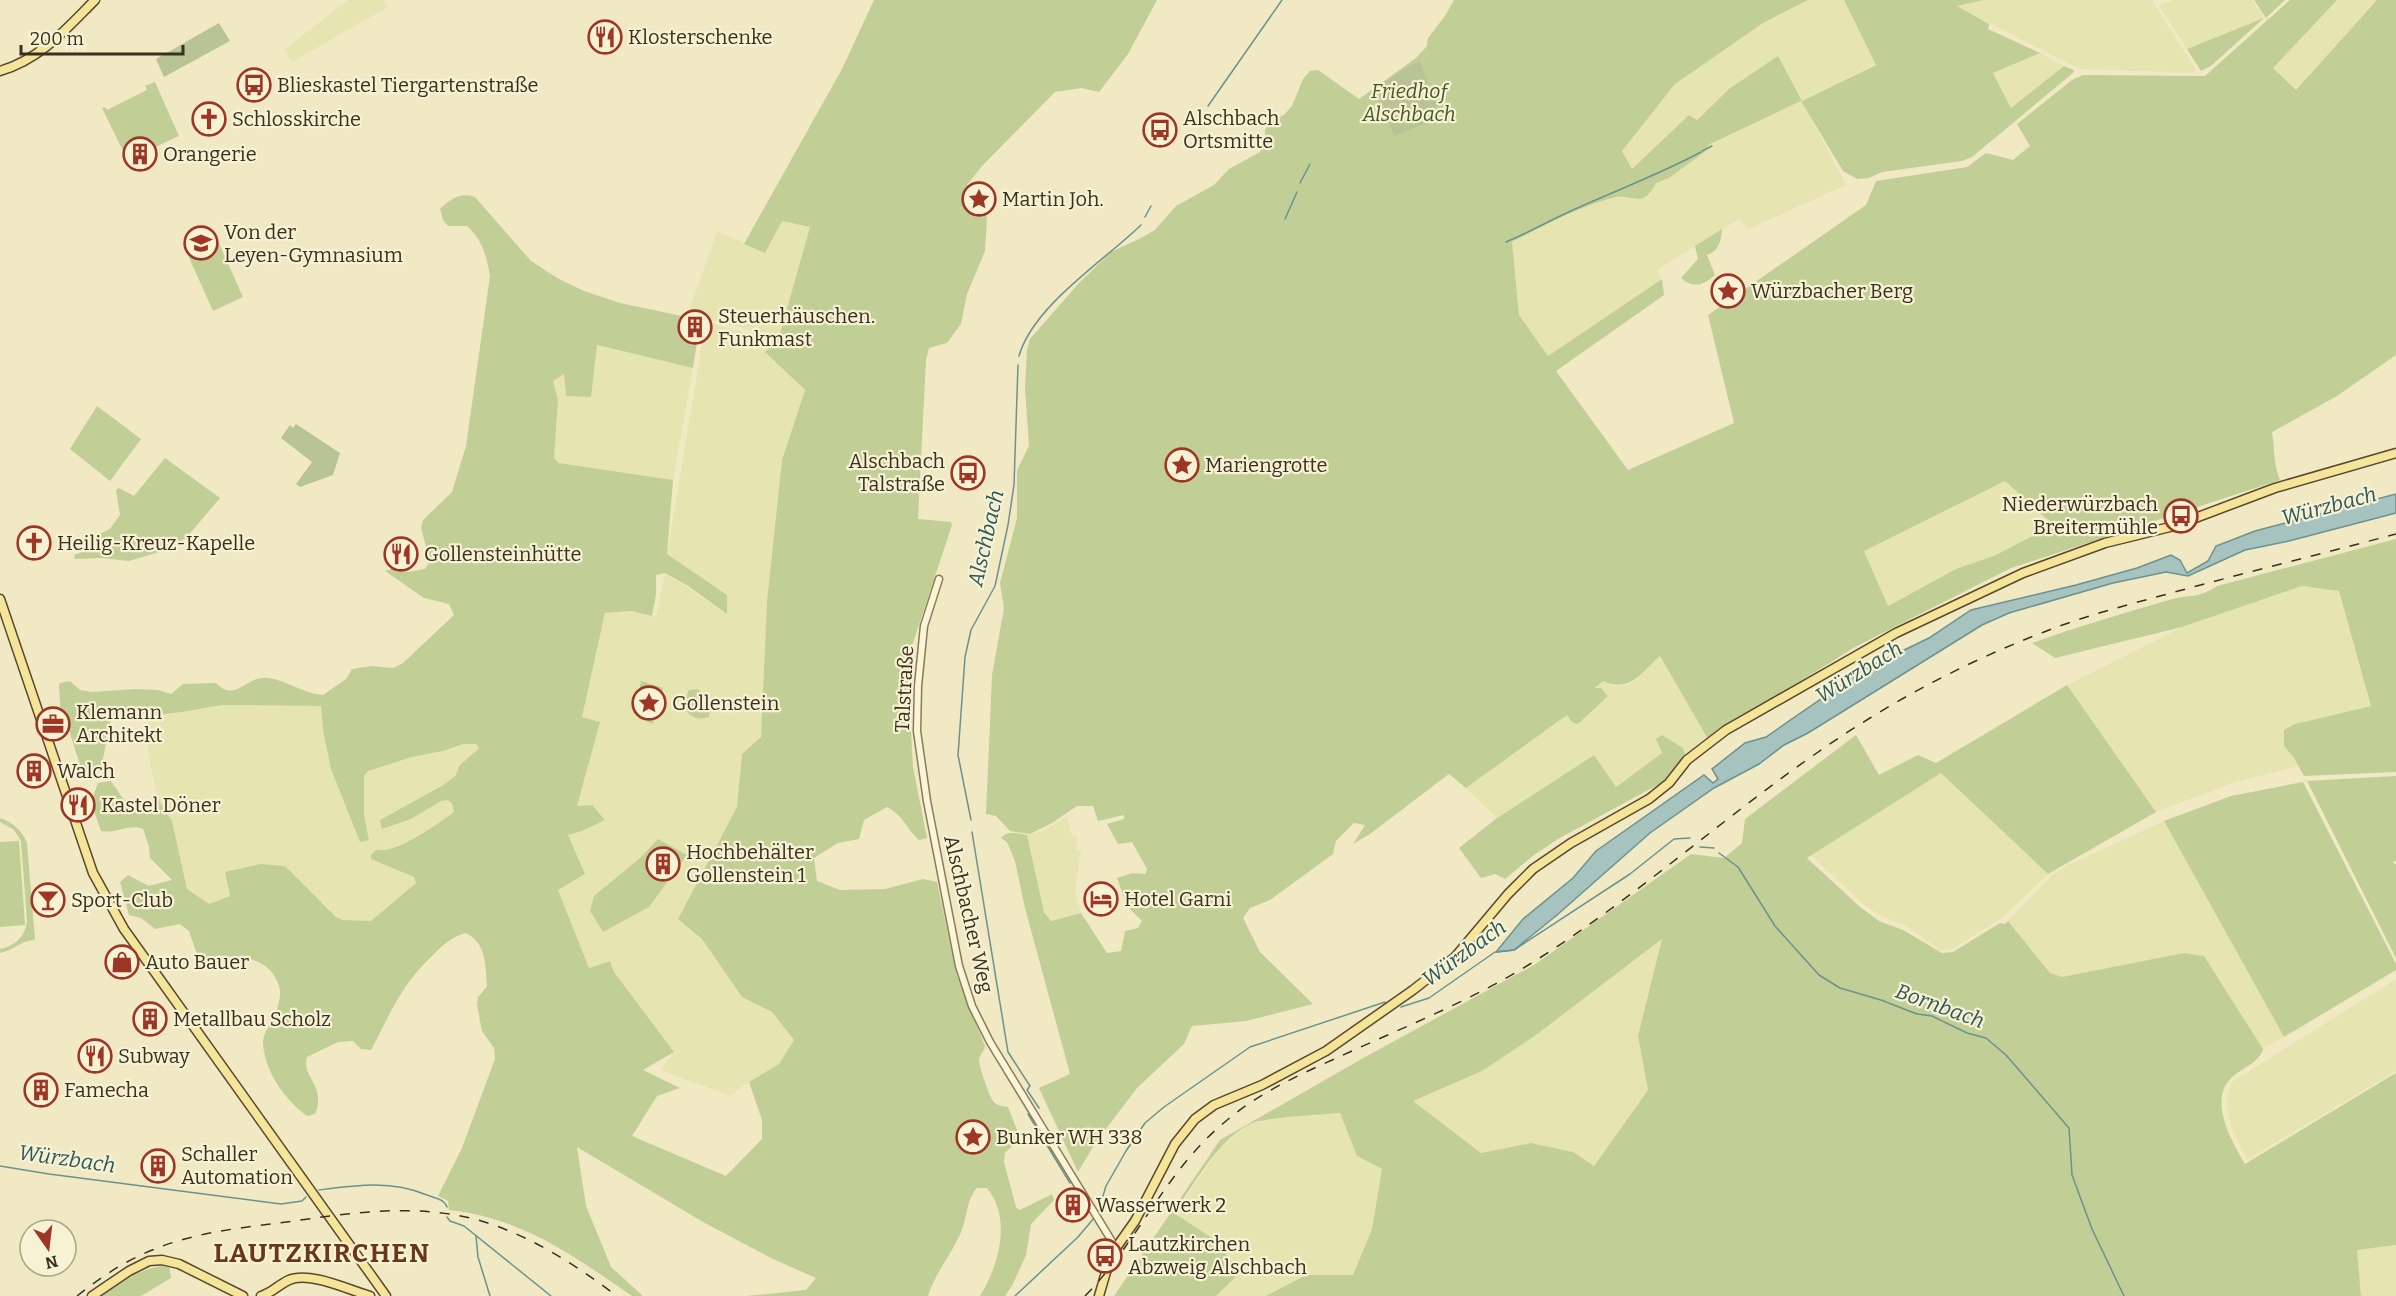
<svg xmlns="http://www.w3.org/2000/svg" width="2396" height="1296" font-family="Bitter,serif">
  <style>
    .farmland { fill: #e6e5b1 }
    .green { fill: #c1cf97; fill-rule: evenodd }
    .cemetery { fill: #b8c496 }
    .water { fill: #a6c3bf; stroke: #6c928e; stroke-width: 1.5 }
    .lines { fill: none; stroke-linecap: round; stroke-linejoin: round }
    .stream { stroke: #6c928e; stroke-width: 1.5 }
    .minor-casing { stroke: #8c7b59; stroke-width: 9 }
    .major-casing { stroke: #59482d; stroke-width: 11 }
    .minor { stroke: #faf5d7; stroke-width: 6 }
    .major { stroke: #f5e59a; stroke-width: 8 }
    .rail { stroke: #3b301e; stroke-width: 1.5; stroke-dasharray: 10 10; stroke-linecap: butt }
    .labels { text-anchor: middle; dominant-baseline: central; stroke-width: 4.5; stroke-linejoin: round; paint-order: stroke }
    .poi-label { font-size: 20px; fill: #3b301e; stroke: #f7f2d4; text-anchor: start }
    .park-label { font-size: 20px; font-style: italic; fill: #445823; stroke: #f7f2d4 }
    .street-label { font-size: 20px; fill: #3b301e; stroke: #f7f2d4 }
    .water-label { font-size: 21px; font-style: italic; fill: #2c585b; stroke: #f7f2d4 }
    .district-label { font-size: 26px; font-weight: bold; letter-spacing: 1.5px; fill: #6a371b; stroke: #f7f2d4 }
  </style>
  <rect width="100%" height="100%" fill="#f0e9c4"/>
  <!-- farmland -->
  <g class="farmland">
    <polygon points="348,0 383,0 388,7 292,62 284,50"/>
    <polygon points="1808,0 1844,0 1876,64 1802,101 1846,185 1749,229 1739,219 1657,270 1662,279 1548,356 1519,315 1512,242 1578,208 1616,197 1642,198 1655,183 1669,178 1705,152 1704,150 1710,144 1801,101 1778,57 1729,89 1696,120 1689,115 1632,169 1621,151 1675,84 1763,23"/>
    <polygon points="1984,0 2152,0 2196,70 2193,73 2080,69 1956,6"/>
    <polygon points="2174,0 2252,0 2264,18 2187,49 2158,5"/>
    <polygon points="2337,0 2377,0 2296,90 2272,68"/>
    <polygon points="2040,53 2064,66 2011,108 1993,73"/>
    <polygon points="781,221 810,227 779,337 688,314 717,231 765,253"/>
    <polygon points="706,321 774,342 766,352 805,390 782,460 767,601 761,737 742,754 737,807 678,919 702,939 742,997 772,1012 794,1040 779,1064 749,1082 730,1096 661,1070 674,1052 614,972 610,961 589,968 558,890 585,874 568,835 582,831 576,807 599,722 582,717 605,613 631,611 656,617 665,573 727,614 727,595 667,554"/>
    <polygon points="596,345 693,368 673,480 559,463 554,458 558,400 553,381 564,374"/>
    <polygon points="2005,481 2055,526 1996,555 1956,569 1888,606 1864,551"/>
    <polygon points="2302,586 2339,591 2371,706 2295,724 2284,746 2299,766 2235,782 2156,812 2067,685 2182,627"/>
    <polygon points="1660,656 1708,739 1686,757 1662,753 1616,787 1593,755 1497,818 1466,788 1567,715 1603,681 1614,686 1628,685"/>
    <polygon points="222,705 322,706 369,840 364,815 364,775 368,771 412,757 443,751 463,744 475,744 479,748 459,766 456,775 445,784 380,820 411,819 441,801 448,800 454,809 454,812 446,818 408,841 383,851 405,873 414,877 416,883 376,920 361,923 343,920 336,917 324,903 225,872 230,896 209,904 187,889 172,821 158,799 152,772 148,750 147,716 182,712"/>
    <polygon points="1941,772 2048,874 2002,918 1952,949 1942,951 1904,925 1881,916 1863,904 1811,855"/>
    <polygon points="1067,817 1072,836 1077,835 1077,849 1081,850 1075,891 1081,913 1051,921 1044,912 1027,835 1042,831"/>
    <polygon points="2164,821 2284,1037 2263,1049 2204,956 2186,953 2062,977 2050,973 2008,921 2051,876 2066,866"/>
    <polygon points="1663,938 1638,1036 1648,1090 1594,1166 1573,1152 1531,1143 1481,1153 1412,1101 1482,1071 1536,1035"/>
    <polygon points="2396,979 2396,1071 2247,1160 2231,1127 2226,1101 2232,1082"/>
    <polygon points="1340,1113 1357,1156 1382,1169 1372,1229 1353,1275 1306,1275 1266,1296 1216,1296 1240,1273 1174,1214 1220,1148 1249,1124 1281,1118"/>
    <polygon points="2396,1245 2396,1296 2361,1296 2357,1250"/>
  </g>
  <!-- green -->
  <g class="green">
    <path d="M 874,0 L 1157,0 L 1128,54 L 1099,92 L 1081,88 L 1055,92 L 982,166 L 967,185 L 965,203 L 969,211 L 987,216 L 985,251 L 967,294 L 961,324 L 947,343 L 929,348 L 926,360 L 918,519 L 951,522 L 952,525 L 907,661 L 913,767 L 927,838 L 919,840 C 904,826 906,818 887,807 L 864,820 L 859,839 L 838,843 L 814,858 L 817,881 L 840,890 L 885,889 L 923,879 L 937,882 L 957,976 L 985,1046 C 984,1052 981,1053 979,1059 C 978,1063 990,1100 995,1103 C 998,1106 1004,1106 1008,1107 L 1017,1130 L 1016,1142 L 1005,1153 L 1004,1162 L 1016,1207 L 1019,1210 L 1024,1208 L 1052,1194 L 1054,1200 L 1031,1224 L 1026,1255 L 1013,1284 L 1005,1296 L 980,1296 C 999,1265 1012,1218 987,1188 L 977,1188 C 966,1200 968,1216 961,1232 C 952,1254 935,1273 928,1296 L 746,1296 L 806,1290 L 816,1278 L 773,1259 L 703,1222 L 577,1147 L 586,1206 L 611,1267 L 643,1296 L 632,1296 C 573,1256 523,1218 449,1210 L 448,1201 L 438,1196 L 462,1148 L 495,1059 L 494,1048 L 482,1031 L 477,1005 L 478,997 L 487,986 C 485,965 487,944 466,933 C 452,936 442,946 432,956 C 400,986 391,1013 371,1050 L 361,1049 L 353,1041 L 338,1042 L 307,1057 C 301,1077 327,1086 315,1114 L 307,1116 C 285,1100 264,1071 263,1042 C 263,1033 270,1026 274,1017 C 277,1011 279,1002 280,995 C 281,989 278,983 275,977 C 261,952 224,955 199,960 L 189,931 L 180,924 L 155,929 L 141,918 L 129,915 L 120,882 L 128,875 L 149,886 L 172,880 L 150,858 L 149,847 L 143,829 C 130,823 115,834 101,831 L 91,802 L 98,783 L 111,781 L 124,800 L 134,802 L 158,799 L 172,821 L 187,889 L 209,904 L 230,896 L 225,872 L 261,864 L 285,866 L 336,917 L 343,920 L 371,921 L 416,883 L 414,877 L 371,859 L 371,855 L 376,850 C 396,854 437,824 454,812 L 452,804 L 448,800 L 441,801 L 411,819 L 382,829 L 380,820 L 445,784 L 456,775 L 459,766 L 479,748 L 476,744 L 463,744 L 443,751 L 412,757 L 368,771 L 364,776 L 364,815 L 369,840 L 360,842 L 331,769 L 323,730 L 321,706 L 222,705 L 182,712 L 147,716 L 131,708 L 121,709 L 110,723 L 102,764 L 86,778 L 84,778 L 69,730 L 61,719 L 59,687 L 60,683 L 70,681 L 80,690 L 92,692 L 135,689 L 158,690 L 171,694 L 183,684 L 216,683 C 237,704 245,675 268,678 C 286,680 305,694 323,695 L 346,679 L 352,669 L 371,666 L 393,668 L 403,663 L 454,615 L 449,604 L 424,598 L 385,571 L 395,568 L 408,572 L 425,569 L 430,561 L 421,528 L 423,520 L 452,492 L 466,446 L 490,276 C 487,257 482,239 467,226 L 448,226 L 443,220 L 440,209 C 450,199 461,192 475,197 L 531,261 L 559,279 L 584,291 L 620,303 L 687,317 L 700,323 L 693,368 L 597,345 L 591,397 L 566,396 L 564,374 L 553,381 L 558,400 L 554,458 L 559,463 L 673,480 L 667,554 L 727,595 L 727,614 L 688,586 L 665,573 L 656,575 L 656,595 L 652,616 L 631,611 L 605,613 L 582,717 L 600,722 L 577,806 L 592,805 L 605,820 L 582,831 L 568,835 L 585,874 L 558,890 L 589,968 L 610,961 L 614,972 L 674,1052 L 643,1070 L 680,1088 L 657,1096 L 632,1136 L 726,1176 L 762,1139 L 762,1120 L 749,1082 L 779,1064 L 794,1040 L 772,1012 L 742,997 L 702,939 L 678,919 L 737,807 L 742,754 L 761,737 L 767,601 L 782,460 L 805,390 L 765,352 L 779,337 L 810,227 L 782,221 L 765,253 L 744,244 L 842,69 Z"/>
    <path d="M 1454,0 L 1808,0 L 1763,23 L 1675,84 L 1622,151 L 1632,169 L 1689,115 L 1697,120 L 1729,89 L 1778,56 L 1802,101 L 1876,65 L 1844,0 L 1984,0 L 1957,6 L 1989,24 L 1988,29 L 2040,53 L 1993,73 L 2011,108 L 2064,66 L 2074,70 L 2073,73 L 1972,157 L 1962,161 L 1882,172 L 1869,178 L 1857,179 L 1843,171 L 1801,101 L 1710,144 L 1704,150 L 1706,151 L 1669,178 L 1656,183 C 1641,211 1634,192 1612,198 C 1576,208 1545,225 1512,242 L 1519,315 L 1548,356 L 1662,279 L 1664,295 L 1556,371 L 1628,470 L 1734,423 L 1708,315 L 1866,205 L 1876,181 L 1967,167 L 1986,153 L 2013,160 L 2030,146 L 2017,124 L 2072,80 L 2083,75 L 2205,76 L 2290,0 L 2337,0 L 2273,68 L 2296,90 L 2377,0 L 2396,0 L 2396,355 L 2337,396 L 2272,432 C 2275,448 2273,464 2280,480 L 2011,568 L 1855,647 L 1708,739 L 1660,656 C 1641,673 1630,693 1603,681 L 1595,688 L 1601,688 L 1608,696 L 1578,724 L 1572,722 L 1567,715 L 1466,788 L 1449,774 L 1370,834 L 1353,844 L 1365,825 L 1354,823 L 1336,841 L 1333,854 L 1270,900 L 1250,908 L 1243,918 L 1260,952 L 1313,1004 L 1246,1021 L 1192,1026 L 1184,1044 L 1137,1088 L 1096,1142 L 1078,1172 L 1039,1088 L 1070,1074 L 1025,908 L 1015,861 L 1007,842 L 1001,838 C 1008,830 1019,834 1027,835 L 1044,912 L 1051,921 L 1081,913 L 1107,953 L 1121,951 L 1125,931 L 1138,928 L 1142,921 L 1127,906 L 1117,878 L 1132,873 L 1145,874 L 1147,869 L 1132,842 L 1118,844 L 1107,824 L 1124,819 L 1124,815 L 1098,821 L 1093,806 L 1077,806 L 1052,823 L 1030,834 L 1010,831 L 996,816 L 986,814 L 992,675 L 1004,608 L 1000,583 L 1017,518 L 1017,470 L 1029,446 L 1025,388 L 1027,350 L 1030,339 L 1079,283 L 1111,252 L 1141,238 L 1155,230 L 1176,206 L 1214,185 L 1229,169 L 1260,152 L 1265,144 L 1265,130 L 1271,121 L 1284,115 L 1292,106 L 1303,79 L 1310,71 L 1318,70 L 1359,99 L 1416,58 L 1427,46 L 1428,38 L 1445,16 ZM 2005,481 L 2054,525 L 1996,555 L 1956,569 L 1888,606 L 1864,551 Z"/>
    <polygon points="2254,0 2285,0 2266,18"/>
    <polygon points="2264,18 2211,66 2201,71 2187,49"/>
    <polygon points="155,82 179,136 151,149 150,146 126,157 102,108 105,107 107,110 147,90 145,86"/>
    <path d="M 1722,229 C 1721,241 1719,251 1707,255 L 1715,275 C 1704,285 1693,289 1681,278 L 1698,259 L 1695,246 Z"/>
    <polygon points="217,239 243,297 213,311 187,253"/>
    <polygon points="97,406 141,439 110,481 70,449"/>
    <polygon points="165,458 220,498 186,538 169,549 129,561 101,558 75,559 74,555 100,546 97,535 110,529 120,515 116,490 119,488 134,496"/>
    <path d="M 2396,539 L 2396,772 L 2304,776 L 2294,758 L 2284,746 L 2284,730 L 2295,724 L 2371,706 L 2339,591 L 2302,586 L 2182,627 L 2055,658 L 2032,643 C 2077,627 2123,613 2169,600 C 2189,594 2199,599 2217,586 Z"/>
    <polygon points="641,681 663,688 653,724 638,718 635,713"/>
    <path d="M 2067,685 L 2156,812 L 2048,874 L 1941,773 L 1807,858 L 1860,907 L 1879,921 L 1903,930 L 1942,953 L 1953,952 L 2000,923 L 2005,924 L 2008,921 L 2050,973 L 2062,977 L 2184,953 L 2204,956 L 2263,1049 C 2260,1061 2245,1067 2236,1074 C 2205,1096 2231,1140 2245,1164 L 2396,1073 L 2396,1245 L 2357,1250 L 2361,1296 L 1266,1296 L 1306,1275 L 1353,1275 L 1372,1229 L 1382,1169 L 1357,1156 L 1340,1113 C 1320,1115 1263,1117 1248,1125 C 1215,1144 1195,1183 1174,1213 L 1215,1240 L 1240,1273 L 1216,1296 L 1114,1296 L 1220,1140 L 1365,1057 L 1534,965 L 1691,854 L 1724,858 L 1742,843 L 1745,819 L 1856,735 L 1879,775 L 1918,755 L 1936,763 ZM 1662,939 L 1638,1036 L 1648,1090 L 1594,1166 L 1573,1152 L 1531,1143 L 1481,1153 L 1413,1101 L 1482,1071 L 1536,1035 Z"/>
    <path d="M 697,689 C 708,696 712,704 709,717 C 695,721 690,717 683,705 L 689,690 Z"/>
    <polygon points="1662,735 1683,748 1686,757 1661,783 1558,839 1534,855 1505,879 1495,874 1481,878 1459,848 1497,818 1594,755 1616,787 1662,753 1656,739"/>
    <polygon points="2396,776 2396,861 2393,862 2394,864 2396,864 2396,958 2307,781"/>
    <polygon points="2303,782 2396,964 2396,970 2284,1037 2164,821 2231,796"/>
    <path d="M 0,818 C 13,822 23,832 27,843 L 35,940 C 19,941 16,950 0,953 L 0,949 C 16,946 25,936 27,921 L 21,841 L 14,830 L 0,822 Z"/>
    <polygon points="658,839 687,855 649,907 603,932 590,911 594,896 640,858"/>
    <polygon points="19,841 25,925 0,927 0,842"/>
    <path d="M 169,1265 L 171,1278 L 141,1296 L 101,1296 C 122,1281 142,1267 169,1265 Z"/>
  </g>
  <!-- cemetery -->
  <g class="cemetery">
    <polygon points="219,23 230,41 164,77 156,59"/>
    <polygon points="1420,61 1430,89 1439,86 1442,95 1429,122 1394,136 1377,88 1403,69"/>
    <polygon points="296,424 340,453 333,475 300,487 296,484 312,462 281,438 290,425 293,428"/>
  </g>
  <!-- water -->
  <polygon class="water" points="2396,494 2396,513 2289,541 2245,550 2188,576 2166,572 2113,583 2009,613 1982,625 1808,733 1784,745 1759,764 1714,788 1650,833 1557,915 1514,950 1496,952 1523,919 1573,878 1596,851 1704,775 1713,783 1718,779 1712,769 1745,743 1766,737 1863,670 1929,638 1971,610 2076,585 2137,568 2171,555 2180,560 2187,573 2208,561 2216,546 2255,531"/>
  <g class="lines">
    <!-- stream -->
    <g class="stream">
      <polyline points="1208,106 1282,0"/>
      <polyline points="1702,151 1712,146"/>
      <polyline points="1300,183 1310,164"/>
      <polyline points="1145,217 1151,206"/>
      <polyline points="1285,219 1297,192"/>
      <path d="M 1506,242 C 1532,231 1556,217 1582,206 C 1622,188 1662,173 1701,152"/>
      <path d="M 1019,356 C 1033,306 1104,261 1141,225"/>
      <polyline points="971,820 958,755 965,657 971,630 995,586 1008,525 1014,485 1018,365"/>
      <polyline points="972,832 1008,1052 1030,1086 1027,1090 1039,1108"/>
      <polyline points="1700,847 1714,848"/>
      <polyline points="1719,853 1738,867 1775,926 1819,975 1840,988 1881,1000 1917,1014 1932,1016 1967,1033 1986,1038 2006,1055 2069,1128 2072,1175 2092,1229 2124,1296"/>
      <polyline points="1497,952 1514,950 1630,874 1674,839 1690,838"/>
      <polyline points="1401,1007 1429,998 1495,952"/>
      <polyline points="1028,1114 1070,1183"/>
      <polyline points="0,1166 49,1174 281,1204 302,1201 306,1197"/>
      <path d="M 319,1190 C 357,1185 391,1180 427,1195 C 435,1198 444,1199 447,1207"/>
      <polyline points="1098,1212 1106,1186 1126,1151 1145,1123 1164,1107 1250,1047 1385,1002"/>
      <polyline points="447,1217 450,1221 464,1226 551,1296"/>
      <polyline points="476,1236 478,1257 490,1296"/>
      <polyline points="1015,1296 1078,1237 1094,1218"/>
    </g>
    <!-- minor casing -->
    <g class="minor-casing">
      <polyline id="minor" points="939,579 924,626 918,686 917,731 927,801 959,966 972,1006 990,1042 1116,1248"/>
    </g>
    <!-- major casing -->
    <g class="major-casing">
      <g id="major">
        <path d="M 0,71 C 41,59 66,29 95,0"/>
        <polyline points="0,599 93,873 124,929 386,1296"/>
        <polyline points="92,1296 129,1271 149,1261 162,1260 179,1264 243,1296"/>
        <path d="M 261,1296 C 272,1293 278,1285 289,1280 C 309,1271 349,1290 370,1296"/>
        <polyline points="1099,1296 1111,1255 1135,1221 1175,1144 1195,1119 1214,1105 1262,1085 1326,1051 1413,990 1455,957 1508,894 1533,869 1571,843 1649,799 1669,783 1687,760 1726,730 1896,633 2023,573 2105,543 2174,526 2275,488 2396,453"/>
      </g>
    </g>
    <!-- minor -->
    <use href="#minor" class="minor"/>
    <!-- major -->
    <use href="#major" class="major"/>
    <!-- rail -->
    <g class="rail">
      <path d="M 77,1296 C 101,1277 126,1260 155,1249 C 194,1233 238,1228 279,1223 C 346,1214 411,1202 478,1220 C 530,1235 574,1264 617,1296"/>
      <path d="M 1085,1296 C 1139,1241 1165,1171 1226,1121 C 1260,1092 1301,1074 1341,1056 C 1404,1027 1470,1001 1530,964 C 1649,890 1751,791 1870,718 C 1925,684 1984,655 2044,632 C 2092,613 2143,601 2193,587 C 2260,569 2328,552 2396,534"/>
    </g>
  </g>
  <!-- icons -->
  <defs>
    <g id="restaurant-ring" transform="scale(1.725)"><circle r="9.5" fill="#f7f2d4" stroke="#9e3626" stroke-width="1.5"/><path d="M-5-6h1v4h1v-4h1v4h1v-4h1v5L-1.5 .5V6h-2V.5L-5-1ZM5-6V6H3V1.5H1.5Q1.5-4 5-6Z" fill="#9e3626"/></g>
    <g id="bus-ring" transform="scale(1.725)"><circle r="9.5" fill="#f7f2d4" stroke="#9e3626" stroke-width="1.5"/><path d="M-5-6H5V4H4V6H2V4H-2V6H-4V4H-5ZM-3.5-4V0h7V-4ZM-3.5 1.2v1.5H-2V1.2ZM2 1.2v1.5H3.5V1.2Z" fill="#9e3626"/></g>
    <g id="church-ring" transform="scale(1.725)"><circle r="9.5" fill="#f7f2d4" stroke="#9e3626" stroke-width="1.5"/><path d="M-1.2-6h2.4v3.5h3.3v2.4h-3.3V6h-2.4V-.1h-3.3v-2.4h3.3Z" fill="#9e3626"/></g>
    <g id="building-ring" transform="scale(1.725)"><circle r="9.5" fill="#f7f2d4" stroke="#9e3626" stroke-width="1.5"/><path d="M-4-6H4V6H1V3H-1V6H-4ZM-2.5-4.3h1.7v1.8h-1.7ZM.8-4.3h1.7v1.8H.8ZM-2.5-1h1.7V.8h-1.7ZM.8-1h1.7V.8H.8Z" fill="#9e3626"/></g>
    <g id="sight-ring" transform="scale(1.725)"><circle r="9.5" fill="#f7f2d4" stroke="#9e3626" stroke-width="1.5"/><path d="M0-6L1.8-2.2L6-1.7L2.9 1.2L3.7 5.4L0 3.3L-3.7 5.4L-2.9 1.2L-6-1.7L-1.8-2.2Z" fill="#9e3626"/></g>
    <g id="school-ring" transform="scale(1.725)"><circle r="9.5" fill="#f7f2d4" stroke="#9e3626" stroke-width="1.5"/><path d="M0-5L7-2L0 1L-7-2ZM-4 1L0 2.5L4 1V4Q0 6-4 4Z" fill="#9e3626"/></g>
    <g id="office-ring" transform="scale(1.725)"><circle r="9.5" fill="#f7f2d4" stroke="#9e3626" stroke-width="1.5"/><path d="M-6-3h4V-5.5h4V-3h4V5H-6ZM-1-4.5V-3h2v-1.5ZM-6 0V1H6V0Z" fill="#9e3626"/></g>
    <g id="hotel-ring" transform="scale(1.725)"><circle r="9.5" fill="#f7f2d4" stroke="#9e3626" stroke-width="1.5"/><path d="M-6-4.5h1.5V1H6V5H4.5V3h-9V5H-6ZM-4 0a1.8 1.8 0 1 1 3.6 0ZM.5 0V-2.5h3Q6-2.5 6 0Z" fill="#9e3626"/></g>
    <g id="bar-ring" transform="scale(1.725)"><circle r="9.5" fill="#f7f2d4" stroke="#9e3626" stroke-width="1.5"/><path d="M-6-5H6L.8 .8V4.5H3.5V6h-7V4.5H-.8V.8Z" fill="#9e3626"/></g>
    <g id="shop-ring" transform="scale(1.725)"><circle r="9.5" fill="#f7f2d4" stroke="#9e3626" stroke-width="1.5"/><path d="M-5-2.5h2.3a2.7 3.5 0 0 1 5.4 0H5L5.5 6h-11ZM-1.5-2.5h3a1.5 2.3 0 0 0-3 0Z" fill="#9e3626"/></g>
  </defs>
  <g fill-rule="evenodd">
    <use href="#restaurant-ring" x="605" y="37"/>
    <use href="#bus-ring" x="254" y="85"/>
    <use href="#church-ring" x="209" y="119"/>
    <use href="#bus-ring" x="1160" y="130"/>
    <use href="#building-ring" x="140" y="154"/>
    <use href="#sight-ring" x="979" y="199"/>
    <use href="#school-ring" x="201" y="243"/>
    <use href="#sight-ring" x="1728" y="291"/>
    <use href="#building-ring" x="695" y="327"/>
    <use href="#sight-ring" x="1182" y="465"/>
    <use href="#bus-ring" x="968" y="473"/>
    <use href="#bus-ring" x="2181" y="516"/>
    <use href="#church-ring" x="34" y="543"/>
    <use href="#restaurant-ring" x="401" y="554"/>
    <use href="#sight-ring" x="649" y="703"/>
    <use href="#office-ring" x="53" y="724"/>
    <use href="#building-ring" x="34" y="771"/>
    <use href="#restaurant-ring" x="78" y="805"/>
    <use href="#building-ring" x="663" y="864"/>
    <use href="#hotel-ring" x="1101" y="899"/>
    <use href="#bar-ring" x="48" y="900"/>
    <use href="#shop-ring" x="122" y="962"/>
    <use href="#building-ring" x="150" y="1019"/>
    <use href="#restaurant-ring" x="95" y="1056"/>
    <use href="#building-ring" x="41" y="1090"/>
    <use href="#sight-ring" x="973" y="1137"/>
    <use href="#building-ring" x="158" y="1166"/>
    <use href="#building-ring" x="1073" y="1205"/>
    <use href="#bus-ring" x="1105" y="1256"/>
  </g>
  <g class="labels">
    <!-- poi labels -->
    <g class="poi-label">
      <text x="628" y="37">Klosterschenke</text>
      <text x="277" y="85">Blieskastel Tiergartenstraße</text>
      <text x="1183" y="118">Alschbach<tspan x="1183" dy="23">Ortsmitte</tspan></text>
      <text x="232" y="119">Schlosskirche</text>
      <text x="163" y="154">Orangerie</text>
      <text x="1002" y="199">Martin Joh.</text>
      <text x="224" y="232">Von der<tspan x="224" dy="23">Leyen-Gymnasium</tspan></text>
      <text x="1751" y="291">Würzbacher Berg</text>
      <text x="718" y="316">Steuerhäuschen.<tspan x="718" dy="23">Funkmast</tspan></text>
      <text x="945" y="461" text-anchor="end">Alschbach<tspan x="945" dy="23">Talstraße</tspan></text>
      <text x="1205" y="465">Mariengrotte</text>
      <text x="2158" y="504" text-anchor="end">Niederwürzbach<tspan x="2158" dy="23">Breitermühle</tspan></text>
      <text x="57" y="543">Heilig-Kreuz-Kapelle</text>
      <text x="424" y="554">Gollensteinhütte</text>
      <text x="672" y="703">Gollenstein</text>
      <text x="76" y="712">Klemann<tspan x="76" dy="23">Architekt</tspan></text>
      <text x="57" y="771">Walch</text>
      <text x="101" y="805">Kastel Döner</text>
      <text x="686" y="852">Hochbehälter<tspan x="686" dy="23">Gollenstein 1</tspan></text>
      <text x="1124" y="899">Hotel Garni</text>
      <text x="71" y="900">Sport-Club</text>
      <text x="145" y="962">Auto Bauer</text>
      <text x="173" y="1019">Metallbau Scholz</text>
      <text x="118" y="1056">Subway</text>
      <text x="64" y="1090">Famecha</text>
      <text x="996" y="1137">Bunker WH 338</text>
      <text x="181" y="1154">Schaller<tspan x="181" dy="23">Automation</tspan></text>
      <text x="1096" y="1205">Wasserwerk 2</text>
      <text x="1128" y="1244">Lautzkirchen<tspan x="1128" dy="23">Abzweig Alschbach</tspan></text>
    </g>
    <!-- park labels -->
    <g class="park-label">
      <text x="1409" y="91">Friedhof<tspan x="1409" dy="23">Alschbach</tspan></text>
    </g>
    <!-- street labels -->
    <g class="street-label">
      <text transform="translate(904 689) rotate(-87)">Talstraße</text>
      <text transform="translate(969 914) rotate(77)">Alschbacher Weg</text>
    </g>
    <!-- water labels -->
    <g class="water-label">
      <text transform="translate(2329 506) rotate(-15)">Würzbach</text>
      <text transform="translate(986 538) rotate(-77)">Alschbach</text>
      <text transform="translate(1859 672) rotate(-32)">Würzbach</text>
      <text transform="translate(1464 953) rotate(-36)">Würzbach</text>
      <text transform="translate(1940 1006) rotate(20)">Bornbach</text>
      <text transform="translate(67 1159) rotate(8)">Würzbach</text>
    </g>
    <!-- district labels -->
    <g class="district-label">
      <text x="322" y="1253">LAUTZKIRCHEN</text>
    </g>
  </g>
  <!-- north arrow -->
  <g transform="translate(48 1248) rotate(166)"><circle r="28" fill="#f7f2d4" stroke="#aca48b" stroke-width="1.5"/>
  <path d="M0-4.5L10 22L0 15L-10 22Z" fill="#9e3626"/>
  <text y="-9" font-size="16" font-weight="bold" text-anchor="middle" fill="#3b301e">N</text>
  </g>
  <!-- scale -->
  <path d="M21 45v9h162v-9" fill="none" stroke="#3b301e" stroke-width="3"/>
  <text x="30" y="45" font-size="18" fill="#3b301e" stroke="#f7f2d4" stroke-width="4.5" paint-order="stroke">200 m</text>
</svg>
